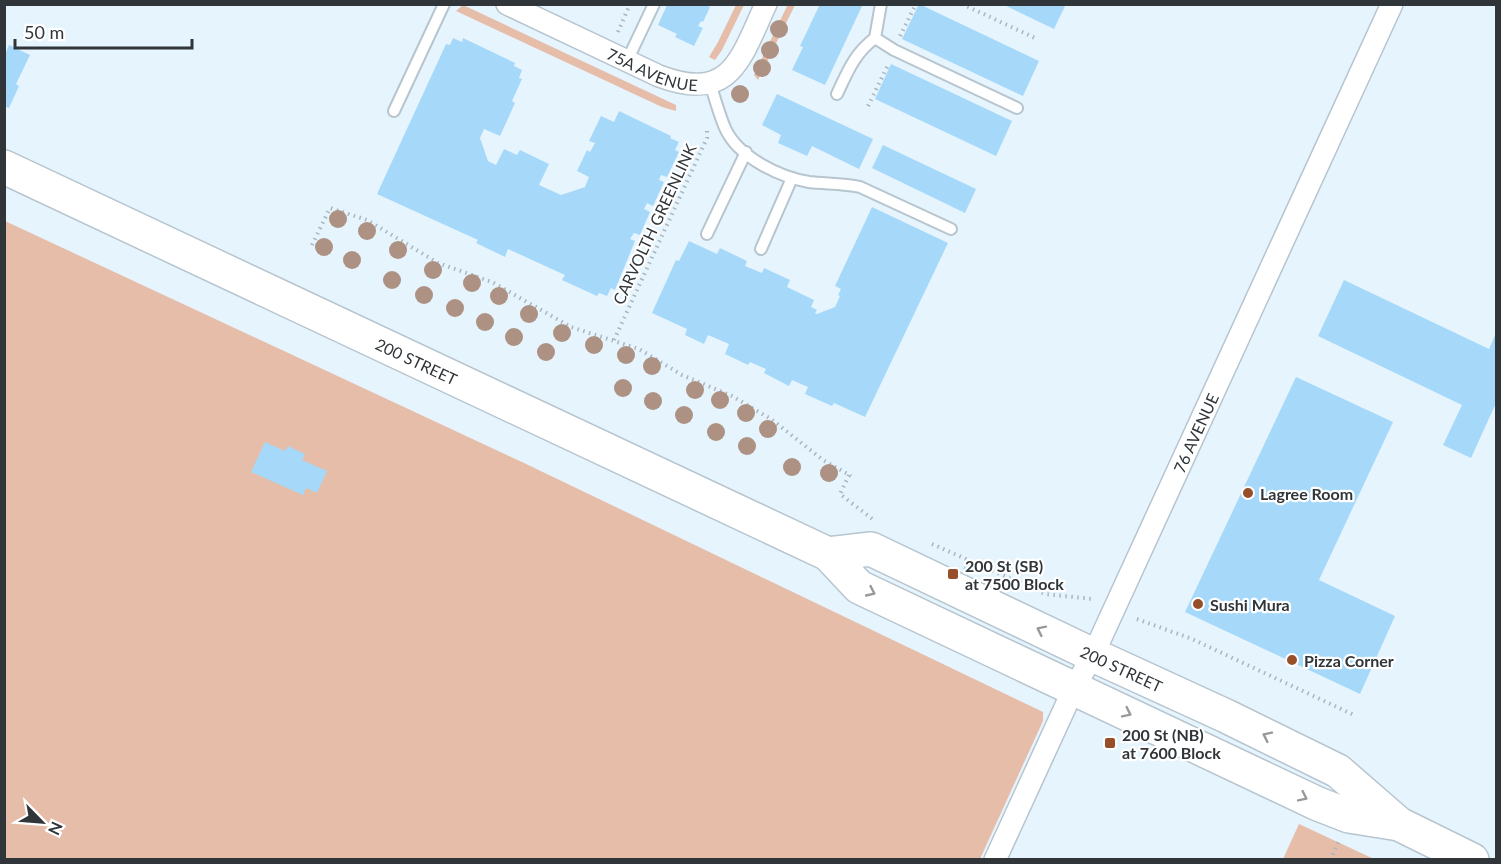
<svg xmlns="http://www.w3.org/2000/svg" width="1501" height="864" font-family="Lato,sans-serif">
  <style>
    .green { fill: #e6bda9 }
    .building { fill: #a6d9f9 }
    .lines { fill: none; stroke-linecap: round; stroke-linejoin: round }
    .service-casing { stroke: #b6c5ce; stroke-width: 14 }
    .minor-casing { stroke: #b6c5ce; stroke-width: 24 }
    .primary-casing { stroke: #b6c5ce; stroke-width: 36 }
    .path { stroke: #aab6be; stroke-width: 4; stroke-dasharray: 1.5 4.5; stroke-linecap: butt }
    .service { stroke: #fff; stroke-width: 10 }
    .minor { stroke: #fff; stroke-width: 21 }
    .primary { stroke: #fff; stroke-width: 33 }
    .tree { fill: #ad9183 }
    .oneway { stroke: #979a9c }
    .poi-dot { fill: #974f2a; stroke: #fff; stroke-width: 2 }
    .labels { text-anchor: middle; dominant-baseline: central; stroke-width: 4.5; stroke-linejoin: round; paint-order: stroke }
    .street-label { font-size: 16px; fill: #2f3539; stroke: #fff }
    .poi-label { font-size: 16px; font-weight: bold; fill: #2f3539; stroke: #fff; text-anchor: start }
  </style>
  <rect width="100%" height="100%" fill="#e6f4fe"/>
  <!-- green -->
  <g class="green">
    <polygon points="788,4 795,5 758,80 754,75"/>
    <polygon points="463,5 676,105 676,111 662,107 456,11"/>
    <polygon points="736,5 744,5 722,50 715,60 709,57 718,42"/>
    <polygon points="5,221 524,463 1043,712 1043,721 980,859 5,860"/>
    <polygon points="1299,824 1374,859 1283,859"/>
  </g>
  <!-- building -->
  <g class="building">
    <polygon points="820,4 863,4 825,85 792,70 803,47 800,46"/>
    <polygon points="919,4 1039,61 1023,96 902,39"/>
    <polygon points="1002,4 1066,4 1054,29"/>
    <polygon points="667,5 709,5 708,6 710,7 703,22 701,21 698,26 703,28 694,46 675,37 677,34 658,25"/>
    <polygon points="453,38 462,42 463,38 515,63 514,66 522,70 519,78 522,79 512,101 515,103 500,136 484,129 480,138 488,161 496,165 504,149 517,155 520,150 549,164 539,185 561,195 585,187 589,177 577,171 587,150 590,152 595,143 589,141 601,116 614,122 619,111 671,136 670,138 679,142 675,150 679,152 667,177 661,175 659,180 664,182 653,206 647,203 644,209 650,212 640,235 634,233 630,239 635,241 615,290 611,288 607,296 599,293 597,296 562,280 565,275 508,249 505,257 476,243 478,240 377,194 446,44 450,45"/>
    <polygon points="9,45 30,55 16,84 19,86 9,108 4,106 4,57"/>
    <polygon points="891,64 1012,121 996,156 875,99"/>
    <polygon points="777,94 873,139 859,169 812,146 807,156 778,143 781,135 762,125"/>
    <polygon points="883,145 976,189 965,213 872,168"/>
    <polygon points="872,207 948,243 865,417 834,403 832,406 805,394 808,387 792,380 789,386 764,373 766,369 750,362 748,365 725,354 729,344 708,335 704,344 685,335 687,329 652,313 676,260 679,261 689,241 717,254 720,248 747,261 745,266 762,273 764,268 790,280 787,287 814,300 811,307 817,310 815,313 817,314 835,307 840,296 838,295 841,289 835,286"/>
    <polygon points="1344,280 1489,349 1496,333 1496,403 1471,458 1443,445 1462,405 1318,336"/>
    <polygon points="1296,377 1393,422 1319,580 1395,616 1360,694 1185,612"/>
    <polygon points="265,442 285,451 288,446 305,454 302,460 327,471 317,493 306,488 303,495 251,472"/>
    <polygon points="966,564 978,570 975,574 963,569"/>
  </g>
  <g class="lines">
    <!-- service casing -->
    <g class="service-casing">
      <g id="service">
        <polyline points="875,38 894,50 1017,108"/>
        <polyline points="627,61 654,4"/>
        <path d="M 710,84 C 715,98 719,114 725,128 C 738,157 779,177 809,182 C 826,184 843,183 860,187 L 951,229"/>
        <path d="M 837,94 C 848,71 854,54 875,38 L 881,4"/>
        <polyline points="394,111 444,4"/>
        <polyline points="707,234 746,152"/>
        <polyline points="761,249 792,178"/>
      </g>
    </g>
    <!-- minor casing -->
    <g class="minor-casing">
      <g id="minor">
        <path id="s1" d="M 507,4 L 659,76 C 731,103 740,60 766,4"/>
        <path id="s2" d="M 995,860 L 1074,688 L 1093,655 L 1392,4"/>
      </g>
    </g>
    <!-- primary casing -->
    <g class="primary-casing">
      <g id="primary">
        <path id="s3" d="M 4,167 L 828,554 L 859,587 L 1318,804 L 1349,816 L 1399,824"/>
        <path id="s4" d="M 828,554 L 871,549 L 1093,655 L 1226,716 L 1338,771 L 1399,824 L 1472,860"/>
      </g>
    </g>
    <!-- path -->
    <g class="path">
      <polyline points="962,4 1035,38"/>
      <polyline points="618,32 630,4"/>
      <polyline points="900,36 916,4"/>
      <polyline points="868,106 888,65"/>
      <polyline points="312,245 330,208 367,220 438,263 492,282 571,327 639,349 682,375 732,396 771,419 823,460 851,476"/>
      <polyline points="614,340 707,138 707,131"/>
      <polyline points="849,475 840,494 875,521"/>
      <polyline points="932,544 1045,594 1092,599"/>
      <polyline points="1137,619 1192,639 1354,715"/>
      <polyline points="1330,860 1339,841"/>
    </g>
    <!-- service -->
    <use href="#service" class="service"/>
    <!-- minor -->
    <use href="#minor" class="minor"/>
    <!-- primary -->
    <use href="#primary" class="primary"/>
  </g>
  <!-- trees -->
  <g class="tree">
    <circle cx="779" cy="29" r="9"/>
    <circle cx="770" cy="50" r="9"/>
    <circle cx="762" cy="68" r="9"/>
    <circle cx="740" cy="94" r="9"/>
    <circle cx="338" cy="219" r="9"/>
    <circle cx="367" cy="231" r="9"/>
    <circle cx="324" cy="247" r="9"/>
    <circle cx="398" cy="250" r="9"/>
    <circle cx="352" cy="260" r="9"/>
    <circle cx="433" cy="270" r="9"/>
    <circle cx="392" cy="280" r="9"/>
    <circle cx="472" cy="283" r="9"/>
    <circle cx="424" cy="295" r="9"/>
    <circle cx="499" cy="296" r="9"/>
    <circle cx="455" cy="308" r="9"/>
    <circle cx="529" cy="314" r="9"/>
    <circle cx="485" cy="322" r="9"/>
    <circle cx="562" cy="333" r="9"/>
    <circle cx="514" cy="337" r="9"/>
    <circle cx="594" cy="345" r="9"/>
    <circle cx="546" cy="352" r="9"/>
    <circle cx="626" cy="355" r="9"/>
    <circle cx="652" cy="366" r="9"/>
    <circle cx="623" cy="388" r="9"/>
    <circle cx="695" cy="390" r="9"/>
    <circle cx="720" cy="400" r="9"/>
    <circle cx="653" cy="401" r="9"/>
    <circle cx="746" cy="413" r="9"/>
    <circle cx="684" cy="415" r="9"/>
    <circle cx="768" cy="429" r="9"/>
    <circle cx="716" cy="432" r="9"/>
    <circle cx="747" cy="446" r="9"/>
    <circle cx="792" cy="467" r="9"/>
    <circle cx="829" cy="473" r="9"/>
  </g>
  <!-- one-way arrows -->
  <defs><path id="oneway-chevron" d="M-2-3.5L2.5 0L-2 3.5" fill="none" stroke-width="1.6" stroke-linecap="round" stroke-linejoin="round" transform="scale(1.5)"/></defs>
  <g class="oneway">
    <use href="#oneway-chevron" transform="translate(871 592) rotate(25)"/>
    <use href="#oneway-chevron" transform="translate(1041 630) rotate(-154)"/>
    <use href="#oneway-chevron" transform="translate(1127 713) rotate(26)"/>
    <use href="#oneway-chevron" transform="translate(1267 736) rotate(-154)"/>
    <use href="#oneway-chevron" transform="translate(1303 797) rotate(26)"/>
  </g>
  <!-- markers -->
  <g class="poi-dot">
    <circle cx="1248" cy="493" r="6"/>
    <rect x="947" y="568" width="12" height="12" rx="3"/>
    <circle cx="1198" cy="604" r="6"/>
    <circle cx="1292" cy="660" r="6"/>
    <rect x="1104" y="737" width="12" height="12" rx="3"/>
  </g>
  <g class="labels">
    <!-- street labels -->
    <g class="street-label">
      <text stroke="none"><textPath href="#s1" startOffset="160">75A AVENUE</textPath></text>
      <text transform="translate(654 224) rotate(-65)">CARVOLTH GREENLINK</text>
      <text stroke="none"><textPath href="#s3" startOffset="456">200 STREET</textPath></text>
      <text stroke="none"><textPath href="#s2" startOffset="472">76 AVENUE</textPath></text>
      <text stroke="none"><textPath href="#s4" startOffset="321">200 STREET</textPath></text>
    </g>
    <!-- poi labels -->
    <g class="poi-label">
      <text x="1260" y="493">Lagree Room</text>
      <text x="965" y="565">200 St (SB)<tspan x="965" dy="18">at 7500 Block</tspan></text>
      <text x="1210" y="604">Sushi Mura</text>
      <text x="1304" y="660">Pizza Corner</text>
      <text x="1122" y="734">200 St (NB)<tspan x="1122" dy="18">at 7600 Block</tspan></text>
    </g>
  </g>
  <!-- border -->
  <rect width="1501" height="864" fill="none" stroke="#2f3539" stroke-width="12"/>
  <!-- north arrow -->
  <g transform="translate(42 822) rotate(115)" stroke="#ffffff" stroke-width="4.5" paint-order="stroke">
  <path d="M0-4.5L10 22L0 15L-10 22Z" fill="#2f3539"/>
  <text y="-9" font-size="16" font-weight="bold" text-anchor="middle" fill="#2f3539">N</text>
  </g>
  <!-- scale -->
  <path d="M15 39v9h177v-9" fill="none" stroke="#2f3539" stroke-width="3"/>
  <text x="24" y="39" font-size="18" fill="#2f3539" stroke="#ffffff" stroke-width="4.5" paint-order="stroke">50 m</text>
</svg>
